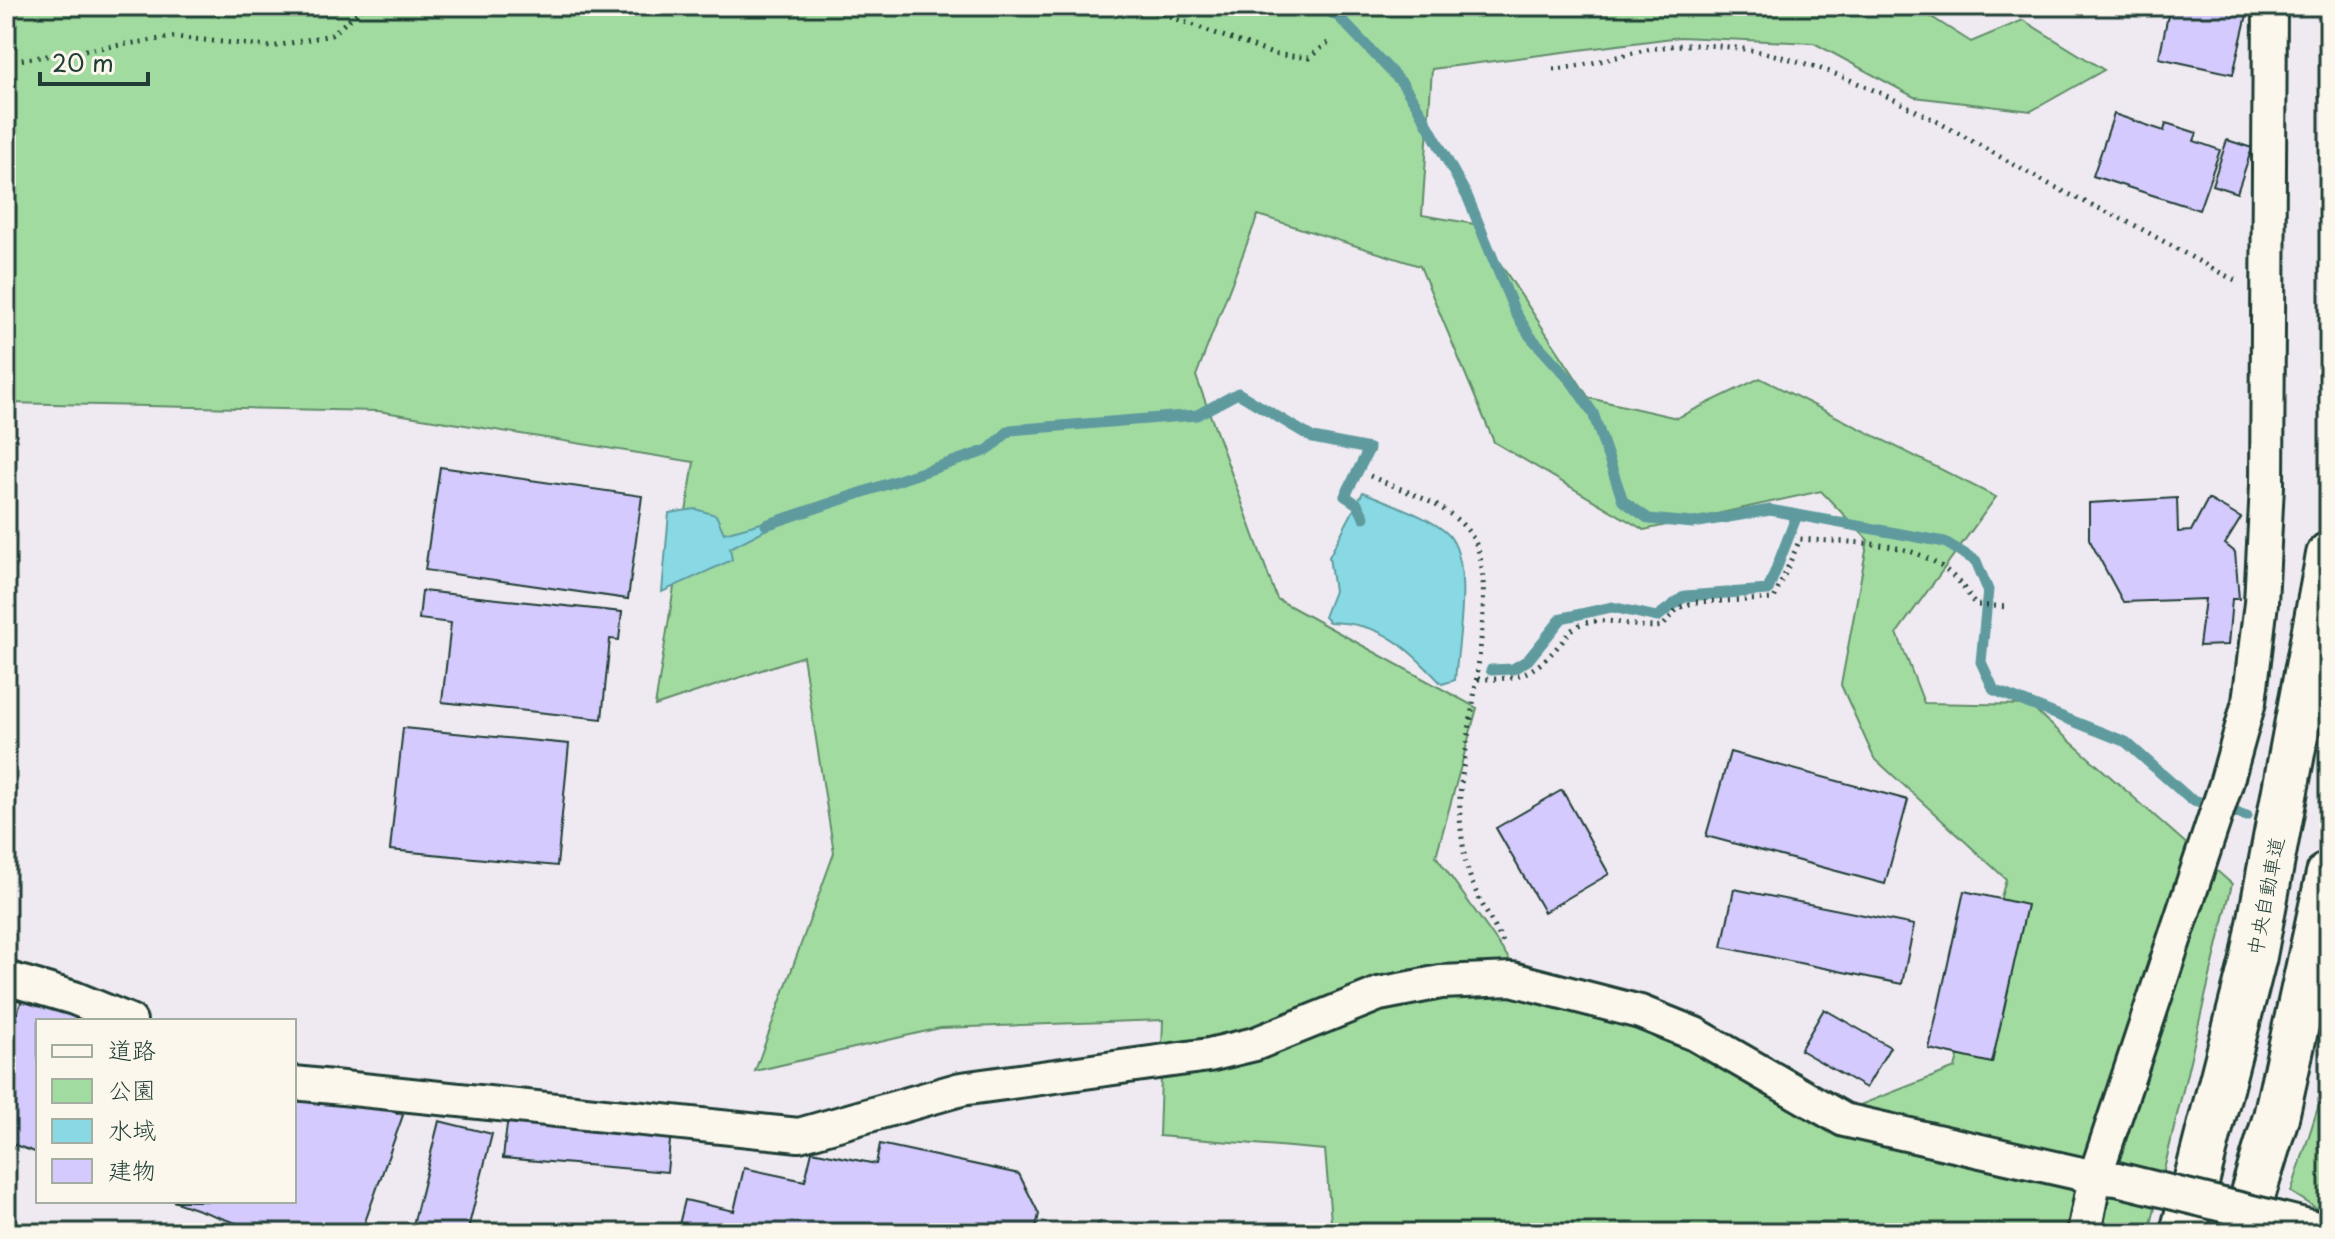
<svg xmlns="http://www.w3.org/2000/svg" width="2335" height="1239" font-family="'Playpen Sans','Klee One',sans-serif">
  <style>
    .green { fill: #a2dba0; stroke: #608c6a; stroke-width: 2; fill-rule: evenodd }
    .water { fill: #88d9e4; stroke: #5e9b9e; stroke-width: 2 }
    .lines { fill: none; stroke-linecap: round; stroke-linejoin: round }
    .stream { stroke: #5e9b9e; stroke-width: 11 }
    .building { fill: #d4cafd; stroke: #1f3d34; stroke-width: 2 }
    .street-casing { stroke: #1f3d34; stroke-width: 38 }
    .highway-casing { stroke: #1f3d34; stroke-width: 50 }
    .path { stroke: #1f3d34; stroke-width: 5; stroke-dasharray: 2 6; stroke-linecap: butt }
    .street { stroke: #fbf7ec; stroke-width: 32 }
    .highway { stroke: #fbf7ec; stroke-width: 44 }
    .street-bridge-casing { stroke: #1f3d34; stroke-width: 38; stroke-linecap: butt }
    .street-bridge { stroke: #fbf7ec; stroke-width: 32 }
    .labels { text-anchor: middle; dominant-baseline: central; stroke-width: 8; stroke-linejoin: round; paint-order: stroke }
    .street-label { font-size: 20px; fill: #1f3d34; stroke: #fbf7ec }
  </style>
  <rect width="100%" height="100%" fill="#efeaf1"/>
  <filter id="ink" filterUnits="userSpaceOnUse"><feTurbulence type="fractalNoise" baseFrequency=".0125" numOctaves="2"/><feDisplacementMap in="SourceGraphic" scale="16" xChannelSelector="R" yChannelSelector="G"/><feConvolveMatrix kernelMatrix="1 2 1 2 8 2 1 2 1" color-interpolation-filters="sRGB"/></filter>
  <g filter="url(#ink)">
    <!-- green -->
    <g class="green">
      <path d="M 6,6 L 1914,6 L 1971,42 L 2023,20 L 2104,70 L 2031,111 L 1914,97 L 1814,43 L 1680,37 L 1432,69 L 1422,215 L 1474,224 L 1589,398 L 1677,418 L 1760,378 L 1996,497 L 1897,633 L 1924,703 L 2029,705 L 2232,884 L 2149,1233 L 1332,1233 L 1325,1150 L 1159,1136 L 1163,1020 L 940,1028 L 755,1071 L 834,853 L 803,656 L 655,706 L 694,462 L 378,411 L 6,403 ZM 1258,215 L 1420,266 L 1494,442 L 1644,530 L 1821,491 L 1868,540 L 1841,685 L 1874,758 L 2006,879 L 1955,1068 L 1819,1121 L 1687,1044 L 1634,1023 L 1539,1001 L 1436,856 L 1477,708 L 1277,599 L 1196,376 Z"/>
      <polygon points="2329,1073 2329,1212 2321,1211 2291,1192"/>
    </g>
    <!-- water -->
    <g class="water">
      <path d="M 1363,492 C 1386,502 1437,519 1451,538 C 1472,568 1458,643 1455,680 L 1442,684 C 1405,646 1384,623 1329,622 L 1324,617 L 1334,591 L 1329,557 Z"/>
      <polygon points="695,509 716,515 724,533 765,522 767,529 730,548 732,560 662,592 669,513"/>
    </g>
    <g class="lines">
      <!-- stream -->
      <g class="stream">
        <polyline points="1320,6 1339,17 1402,83 1419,109 1468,198 1515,312 1530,336 1571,381 1593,413 1623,501 1649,519 1693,523 1770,510 1945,542 1976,561 1988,590 1981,662 1994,690 2126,742 2190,799 2247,816"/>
        <polyline points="766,525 988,450 1010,430 1197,415 1238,393 1313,438 1369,449 1345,496 1357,504 1364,517"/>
        <polyline points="1491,670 1513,669 1528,660 1562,618 1612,607 1657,617 1685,596 1768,590 1797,515"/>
      </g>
    </g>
    <!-- building -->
    <g class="building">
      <polygon points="2170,6 2249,6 2233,74 2159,58"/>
      <polygon points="2114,114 2164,131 2166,123 2197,133 2194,141 2220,150 2199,210 2093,176"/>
      <polygon points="2227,140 2252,148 2237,193 2212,185"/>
      <polygon points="440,467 642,496 628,599 425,570"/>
      <polygon points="2177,498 2178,532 2191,531 2208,499 2241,518 2225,544 2235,552 2239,599 2232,599 2228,645 2199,646 2205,599 2123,602 2089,539 2089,503"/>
      <polygon points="422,591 622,612 619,640 610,639 602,719 442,702 451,623 419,619"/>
      <polygon points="403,728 569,744 557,866 390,850"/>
      <polygon points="1730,752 1908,800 1885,884 1706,836"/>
      <polygon points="1562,790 1609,874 1544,912 1496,828"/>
      <polygon points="1734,889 1914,925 1902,984 1722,947"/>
      <polygon points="1964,891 2027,905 1992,1063 1929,1049"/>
      <polygon points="23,997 90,1021 38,1021 38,1153 6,1142 6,1044"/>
      <polygon points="1824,1009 1890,1047 1866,1088 1800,1050"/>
      <polygon points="294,1077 403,1115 361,1233 264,1233 173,1201 294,1201"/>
      <polygon points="508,1116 671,1131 667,1172 503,1158"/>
      <polygon points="439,1121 492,1134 467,1233 411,1233"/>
      <polygon points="880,1144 1019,1174 1039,1214 1035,1232 677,1233 685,1200 734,1211 744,1168 805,1181 812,1151 876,1164"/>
    </g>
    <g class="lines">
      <!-- street casing -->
      <g class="street-casing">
        <g id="street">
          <polyline points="6,978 74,998 130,1021"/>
          <polyline points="294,1083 799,1135 961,1089 1209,1055 1255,1044 1379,994 1441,982 1512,979 1640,1012 1695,1034 1844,1120 2095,1177 2117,1179"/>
          <polyline points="2084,1233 2095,1177 2226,784 2249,702 2261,603 2267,485 2270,6"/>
        </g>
      </g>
      <!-- highway casing -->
      <g class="highway-casing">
        <g id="highway">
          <polyline points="2183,1233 2254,956 2329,555"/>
          <polyline points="2241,1233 2276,1117 2329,874"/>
        </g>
      </g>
      <!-- path -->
      <g class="path">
        <polyline points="1140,6 1273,54 1309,58 1329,42"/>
        <polyline points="6,62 174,37 271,47 331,35 365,6"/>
        <path d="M 1553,69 C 1599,66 1643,45 1690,45 C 1815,44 1930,118 2036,177 C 2068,195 2102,209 2134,225 C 2168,243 2201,264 2235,280"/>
        <path d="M 1370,476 C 1405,492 1452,504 1473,538 C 1501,584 1464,740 1460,796 C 1459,814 1461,834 1464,851 C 1467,884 1490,917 1505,946"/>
        <path d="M 1478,679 C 1518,680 1533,675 1560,644 C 1565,639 1571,629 1577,626 C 1606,612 1634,631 1663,626 L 1678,608 L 1695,602 L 1774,599 L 1800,539 C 1869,545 1937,536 1975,605 L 2009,607"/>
        <polyline points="1099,1222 1104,1233"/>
      </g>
      <!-- street -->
      <use href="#street" class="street"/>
      <!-- highway -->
      <use href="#highway" class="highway"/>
      <!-- street-bridge casing -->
      <g class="street-bridge-casing">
        <polyline id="street-bridge" points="2117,1179 2329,1231"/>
      </g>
      <!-- street-bridge -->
      <use href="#street-bridge" class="street-bridge"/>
    </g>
  </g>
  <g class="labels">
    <!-- street labels -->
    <g class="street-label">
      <text transform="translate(2265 896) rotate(-79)">中央自動車道</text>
    </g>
  </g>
  <!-- margin -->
  <rect width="2335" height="1239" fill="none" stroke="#fbf7ec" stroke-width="32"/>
  <rect x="16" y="16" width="2303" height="1207" fill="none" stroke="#1f3d34" stroke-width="3" filter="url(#ink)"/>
  <!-- legend -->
  <rect x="36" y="1019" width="260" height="184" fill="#fbf7ec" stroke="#a3ada2" stroke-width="2"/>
  <rect x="52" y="1045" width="40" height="12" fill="#fbf7ec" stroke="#a3ada2" stroke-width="2"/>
  <text x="108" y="1059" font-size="24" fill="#1f3d34">道路</text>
  <rect x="52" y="1079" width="40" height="24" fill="#a2dba0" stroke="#a3ada2" stroke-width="2"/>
  <text x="108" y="1099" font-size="24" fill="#1f3d34">公園</text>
  <rect x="52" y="1119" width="40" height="24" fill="#88d9e4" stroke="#a3ada2" stroke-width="2"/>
  <text x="108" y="1139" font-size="24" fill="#1f3d34">水域</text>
  <rect x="52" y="1159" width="40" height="24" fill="#d4cafd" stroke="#a3ada2" stroke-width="2"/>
  <text x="108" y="1179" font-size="24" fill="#1f3d34">建物</text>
  <!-- scale -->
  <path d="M40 72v12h108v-12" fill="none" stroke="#1f3d34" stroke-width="4"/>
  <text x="52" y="72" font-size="24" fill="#1f3d34" stroke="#fbf7ec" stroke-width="6" paint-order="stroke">20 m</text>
</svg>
